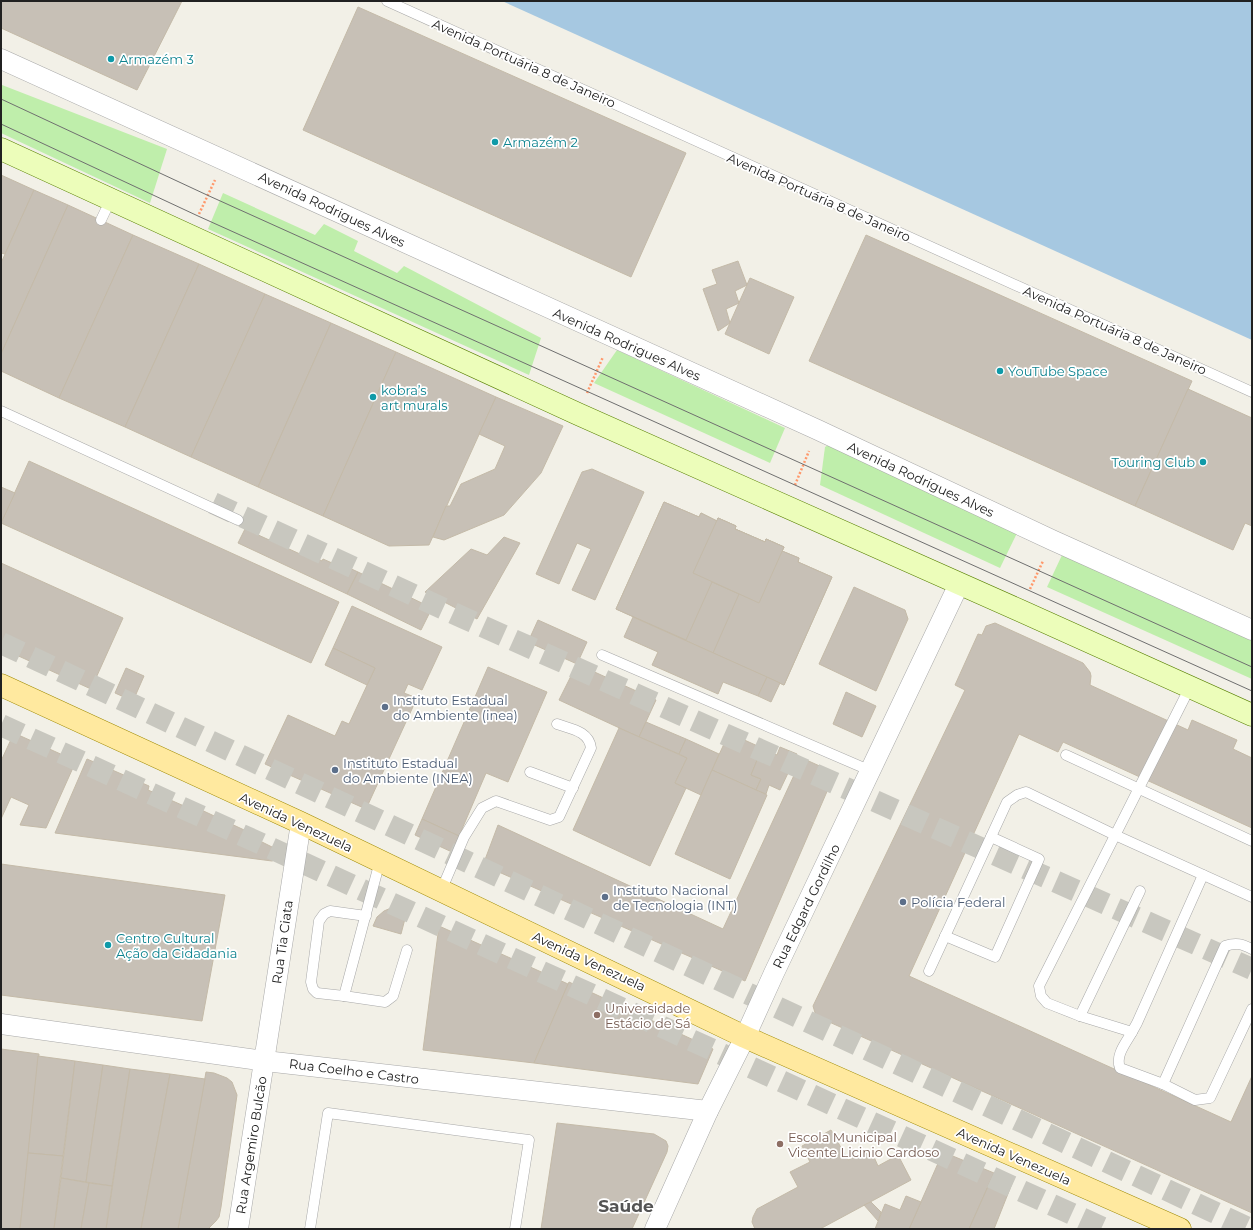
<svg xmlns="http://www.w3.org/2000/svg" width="1253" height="1230" font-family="Montserrat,sans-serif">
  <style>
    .grass { fill: #bfeeab }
    .water { fill: #a6c8e1 }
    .building { fill: #c7c0b6; stroke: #c4baa8 }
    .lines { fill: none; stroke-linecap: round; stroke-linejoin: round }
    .primary-tunnel { stroke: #c8c7bf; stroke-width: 22; stroke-dasharray: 22 11; stroke-linecap: butt }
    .highway-tunnel { stroke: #c8c7bf; stroke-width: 22; stroke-dasharray: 22 11; stroke-linecap: butt }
    .lane-casing { stroke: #a8a8a8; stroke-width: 11 }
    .street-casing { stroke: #a8a8a8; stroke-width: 21 }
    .secondary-casing { stroke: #588000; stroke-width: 23 }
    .primary-casing { stroke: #9e8900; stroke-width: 23 }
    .path { stroke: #ff986b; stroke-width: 2.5; stroke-dasharray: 2 2; stroke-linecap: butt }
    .lane { stroke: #fff; stroke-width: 10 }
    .street { stroke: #fff; stroke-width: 20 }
    .secondary { stroke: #ecfdba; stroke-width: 22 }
    .primary { stroke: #ffe99f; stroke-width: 22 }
    .tram { stroke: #6f6f6f; stroke-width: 1 }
    .culture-dot { fill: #0f9aa8; stroke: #fff; stroke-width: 1.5 }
    .service-dot { fill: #5c6f8a; stroke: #fff; stroke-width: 1.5 }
    .education-dot { fill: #8d6e63; stroke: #fff; stroke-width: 1.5 }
    .labels { text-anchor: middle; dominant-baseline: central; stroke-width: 3.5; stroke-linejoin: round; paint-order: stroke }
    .culture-label { font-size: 13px; fill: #0d838f; stroke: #fff; text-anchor: start }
    .street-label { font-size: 13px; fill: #212121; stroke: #fff }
    .service-label { font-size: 13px; fill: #4e5e75; stroke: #fff; text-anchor: start }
    .education-label { font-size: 13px; fill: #785e54; stroke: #fff; text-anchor: start }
    .district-label { font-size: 17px; font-weight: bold; fill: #545454; stroke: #fff }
  </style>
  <rect width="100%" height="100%" fill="#f2f0e7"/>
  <!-- grass -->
  <g class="grass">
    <polygon points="2,85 167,149 150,203 1,133 1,88"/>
    <polygon points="223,193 315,235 324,224 358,241 354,251 397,273 404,266 541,338 529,375 208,229"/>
    <polygon points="617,350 785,428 770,463 594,383"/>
    <polygon points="836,441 1018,531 1000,568 820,485 825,447"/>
    <polygon points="1062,555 1252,639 1252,679 1047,587"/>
  </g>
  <!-- water -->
  <polygon class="water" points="502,1 1252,1 1252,340"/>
  <!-- building -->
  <g class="building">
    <polygon points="1,1 182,1 137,90 1,28"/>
    <polygon points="358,7 686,153 631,277 303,130"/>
    <polygon points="1,175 34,190 5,254 1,253"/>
    <polygon points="34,190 68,205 1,354 1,263"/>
    <polygon points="68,205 133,235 59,398 1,371 1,354"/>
    <polygon points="133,235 199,264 125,427 59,398"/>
    <polygon points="866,235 1192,381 1135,506 809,361"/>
    <polygon points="738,261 747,285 735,291 739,303 726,309 730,323 718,331 703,289 717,284 712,270"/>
    <polygon points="199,264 265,294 191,457 125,427"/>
    <polygon points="750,278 794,297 769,354 725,334"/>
    <polygon points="265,294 331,323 258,487 191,457"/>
    <polygon points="331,323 396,352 323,516 258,487"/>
    <polygon points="396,352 496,397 429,545 389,546 323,516"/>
    <polygon points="1188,389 1252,418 1252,526 1245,523 1233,550 1135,506"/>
    <polygon points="496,397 563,426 541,473 504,515 444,540 433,537 446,506 450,506 461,484 495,469 505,446 479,434"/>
    <polygon points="29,461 339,602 311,663 1,523"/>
    <polygon points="592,469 644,492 595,600 572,590 591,549 577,543 559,584 536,574 582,472"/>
    <polygon points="1,487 15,493 1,523"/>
    <polygon points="664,502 699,517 701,513 717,521 718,518 736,526 735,529 765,542 766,539 784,547 782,551 799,558 798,562 832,577 784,685 616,609"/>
    <polygon points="664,502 699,517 701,513 717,521 718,518 736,526 735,529 765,542 766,539 784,547 782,551 799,558 798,562 832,577 784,685 713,653 739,594 712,582 686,640 616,609"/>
    <polygon points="718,518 736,526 735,529 765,542 766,539 784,547 759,603 693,573"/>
    <polygon points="245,529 311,559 312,556 322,561 323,559 332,563 334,561 358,572 347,594 238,543"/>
    <polygon points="504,537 520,543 477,619 425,592 471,549 487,555"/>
    <polygon points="1,563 123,618 91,689 1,648"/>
    <polygon points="358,572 432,608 421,630 347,594"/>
    <polygon points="854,587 905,610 908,619 876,691 819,664"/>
    <polygon points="352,606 442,647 422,690 408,684 404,693 417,698 366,809 265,764 288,715 335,736 342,721 349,724 375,668 333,648"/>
    <polygon points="633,617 767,677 758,696 723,682 718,694 652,665 658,652 624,637"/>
    <polygon points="538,620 587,642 577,664 528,642"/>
    <polygon points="995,623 1083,663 1090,672 1091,676 1090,685 1188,730 1192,720 1237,740 1233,749 1252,758 1252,828 1063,742 1058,752 1019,734 909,976 1231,1122 1252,1076 1252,1213 816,1016 813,1006 965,690 955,685 978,634 982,635 986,626"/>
    <polygon points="333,648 375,668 367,685 325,665"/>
    <polygon points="577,664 656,700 639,737 559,700"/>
    <polygon points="488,667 547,692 508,782 486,773 459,836 422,819"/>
    <polygon points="126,668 144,676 133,701 115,693"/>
    <polygon points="767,677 780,683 771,702 758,696"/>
    <polygon points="846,692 876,706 862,737 833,724"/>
    <polygon points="646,722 686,739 679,754 639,737"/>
    <polygon points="619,728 687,758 675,783 686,788 650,866 573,830"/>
    <polygon points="14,733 76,761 46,828 20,825 29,805 11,797 1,819 1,761"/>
    <polygon points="729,733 762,748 751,775 761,779 756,790 712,770"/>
    <polygon points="686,739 719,754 701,795 675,783 687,758 679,754"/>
    <polygon points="780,747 797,754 780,790 769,785 766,794 756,790 761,779 751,775 762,748 777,755"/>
    <polygon points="802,758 835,773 745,981 483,865 498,825 723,929"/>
    <polygon points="87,759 149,786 148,790 193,810 195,807 257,836 256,839 276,849 278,855 275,860 272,861 55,833"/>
    <polygon points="712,770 767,795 730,879 675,854"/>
    <polygon points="422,819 459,836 452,852 415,835"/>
    <polygon points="1,864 225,895 202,1021 1,995"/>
    <polygon points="391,908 399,908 407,911 401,934 373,926 377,917 384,911"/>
    <polygon points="439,926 568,984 534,1063 423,1050"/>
    <polygon points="569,982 713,1049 698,1084 534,1063"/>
    <polygon points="1,1049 39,1054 20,1229 1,1229"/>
    <polygon points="38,1056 75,1061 63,1156 28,1153"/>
    <polygon points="75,1061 103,1065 86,1182 61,1178"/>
    <polygon points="103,1065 130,1069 112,1186 86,1182"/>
    <polygon points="130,1069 170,1074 141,1229 106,1229"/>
    <polygon points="206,1072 214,1073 227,1078 232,1082 237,1095 221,1207 219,1217 216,1221 208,1229 178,1229"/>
    <polygon points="170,1074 205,1079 178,1229 141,1229"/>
    <polygon points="557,1123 654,1134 666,1141 668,1146 667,1152 632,1229 541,1229"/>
    <polygon points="831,1130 848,1160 860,1154 865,1153 874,1157 878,1166 898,1155 911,1180 820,1229 755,1229 752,1222 753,1217 757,1209 798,1187 790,1172 810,1162 802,1146"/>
    <polygon points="943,1152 994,1173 969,1229 909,1229"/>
    <polygon points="28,1153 63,1156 54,1229 20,1229"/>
    <polygon points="994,1173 1013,1181 994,1229 969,1229"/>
    <polygon points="61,1178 89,1183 81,1229 54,1229"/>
    <polygon points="89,1183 112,1186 106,1229 81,1229"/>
    <polygon points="906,1196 921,1202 909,1229 875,1229 885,1204 900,1210"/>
    <polygon points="871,1202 881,1212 878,1221 864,1205"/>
  </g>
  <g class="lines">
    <!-- primary-tunnel -->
    <polyline class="primary-tunnel" points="213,503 464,618 1252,969"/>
    <!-- highway-tunnel -->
    <g class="highway-tunnel">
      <polyline points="1,643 1250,1229"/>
      <polyline points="1,725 1105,1229"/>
    </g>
    <!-- lane casing -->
    <g class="lane-casing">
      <g id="lane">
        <polyline points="387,1 1252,392"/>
        <polyline points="101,220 111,199"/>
        <polyline points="1,411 238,520"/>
        <polyline points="602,655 871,771"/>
        <polyline points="1190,687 1039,986 1041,996 1047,1003 1080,1016 1132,1032 1137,1023 1203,875"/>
        <polyline points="1066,755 1252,841"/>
        <polyline points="530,772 573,788"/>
        <polyline points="380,861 344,996 385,1002 393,996 407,950"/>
        <path d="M 441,891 L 464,837 L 482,808 L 496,801 L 550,820 L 559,817 L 591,748 C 589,731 571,729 557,724"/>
        <polyline points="945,936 995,957 1039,859 991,837"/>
        <path d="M 1252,949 C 1242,944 1236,942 1225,946 L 1163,1084 L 1195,1100 L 1210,1098 L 1252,1009"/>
        <polyline points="929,971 1007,802 1017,795 1026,792 1115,835 1252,897"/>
        <polyline points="344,996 317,993 313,989 311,982 319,921 324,914 330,911 366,916"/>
        <polyline points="1080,1016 1140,891"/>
        <path d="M 1132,1032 C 1126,1043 1115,1055 1120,1068 L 1163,1084"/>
        <polyline points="310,1229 328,1113 529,1140 515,1229"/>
      </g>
    </g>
    <!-- street casing -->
    <g class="street-casing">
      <g id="street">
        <polyline points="1,59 818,430 1052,540 1252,630"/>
        <polyline points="1,1024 265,1061 708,1111"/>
        <polyline points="238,1229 301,823"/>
        <polyline points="655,1229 708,1111 745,1037 774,973 959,584"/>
      </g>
    </g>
    <!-- secondary casing -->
    <g class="secondary-casing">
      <polyline id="secondary" points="1,149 578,414 1021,611 1252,715"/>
    </g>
    <!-- primary casing -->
    <g class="primary-casing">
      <polyline id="primary" points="1,685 301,823 745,1037 1180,1229"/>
    </g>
    <!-- path -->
    <g class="path">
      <polyline points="199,214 215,180"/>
      <polyline points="587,393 603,357"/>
      <polyline points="795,485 809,451"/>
      <polyline points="1030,589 1043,561"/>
    </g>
    <!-- lane -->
    <use href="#lane" class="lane"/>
    <!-- street -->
    <use href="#street" class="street"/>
    <!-- secondary -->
    <use href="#secondary" class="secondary"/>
    <!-- primary -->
    <use href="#primary" class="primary"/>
    <!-- tram -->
    <g class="tram">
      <polyline points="1,99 207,195 1252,667"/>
      <polyline points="1,124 198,216 1252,691"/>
    </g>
  </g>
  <!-- markers -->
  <g class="culture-dot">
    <circle cx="111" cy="59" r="4"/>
    <circle cx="495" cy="142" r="4"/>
    <circle cx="1000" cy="371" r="4"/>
    <circle cx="373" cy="397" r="4"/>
    <circle cx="1203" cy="462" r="4"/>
    <circle cx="108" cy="945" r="4"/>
  </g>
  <g class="service-dot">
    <circle cx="385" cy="707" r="4"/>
    <circle cx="335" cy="770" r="4"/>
    <circle cx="605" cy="897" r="4"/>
    <circle cx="903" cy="902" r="4"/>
  </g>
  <g class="education-dot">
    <circle cx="597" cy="1015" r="4"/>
    <circle cx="780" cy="1144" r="4"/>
  </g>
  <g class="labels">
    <!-- culture labels -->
    <g class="culture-label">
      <text x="119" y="59">Armazém 3</text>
      <text x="503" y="142">Armazém 2</text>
      <text x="1008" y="371">YouTube Space</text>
      <text x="381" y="390">kobra’s<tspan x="381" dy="15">art murals</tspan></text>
      <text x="1195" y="462" text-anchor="end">Touring Club</text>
      <text x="116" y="938">Centro Cultural<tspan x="116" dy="15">Ação da Cidadania</tspan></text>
    </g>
    <!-- street labels -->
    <g class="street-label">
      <text transform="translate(524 63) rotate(24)">Avenida Portuária 8 de Janeiro</text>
      <text transform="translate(819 197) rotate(24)">Avenida Portuária 8 de Janeiro</text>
      <text transform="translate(332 209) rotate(25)">Avenida Rodrigues Alves</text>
      <text transform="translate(1115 330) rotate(24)">Avenida Portuária 8 de Janeiro</text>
      <text transform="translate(627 344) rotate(24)">Avenida Rodrigues Alves</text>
      <text transform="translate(921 479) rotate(25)">Avenida Rodrigues Alves</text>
      <text transform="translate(296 822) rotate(25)">Avenida Venezuela</text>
      <text transform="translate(806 906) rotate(-64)">Rua Edgard Gordilho</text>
      <text transform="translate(282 942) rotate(-82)">Rua Tia Ciata</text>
      <text transform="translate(589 961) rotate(25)">Avenida Venezuela</text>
      <text transform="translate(354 1071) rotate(7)">Rua Coelho e Castro</text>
      <text transform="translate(251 1145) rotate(-81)">Rua Argemiro Bulcão</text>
      <text transform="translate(1014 1156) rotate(24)">Avenida Venezuela</text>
    </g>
    <!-- service labels -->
    <g class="service-label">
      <text x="393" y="700">Instituto Estadual<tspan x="393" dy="15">do Ambiente (inea)</tspan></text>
      <text x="343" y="763">Instituto Estadual<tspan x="343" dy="15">do Ambiente (INEA)</tspan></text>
      <text x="613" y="890">Instituto Nacional<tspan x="613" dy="15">de Tecnologia (INT)</tspan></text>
      <text x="911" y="902">Polícia Federal</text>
    </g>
    <!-- education labels -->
    <g class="education-label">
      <text x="605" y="1008">Universidade<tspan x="605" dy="15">Estácio de Sá</tspan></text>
      <text x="788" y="1137">Escola Municipal<tspan x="788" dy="15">Vicente Licinio Cardoso</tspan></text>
    </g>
    <!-- district labels -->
    <g class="district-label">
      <text x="626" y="1206">Saúde</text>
    </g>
  </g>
  <!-- border -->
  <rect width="1253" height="1230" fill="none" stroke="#212121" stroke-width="4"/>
</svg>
